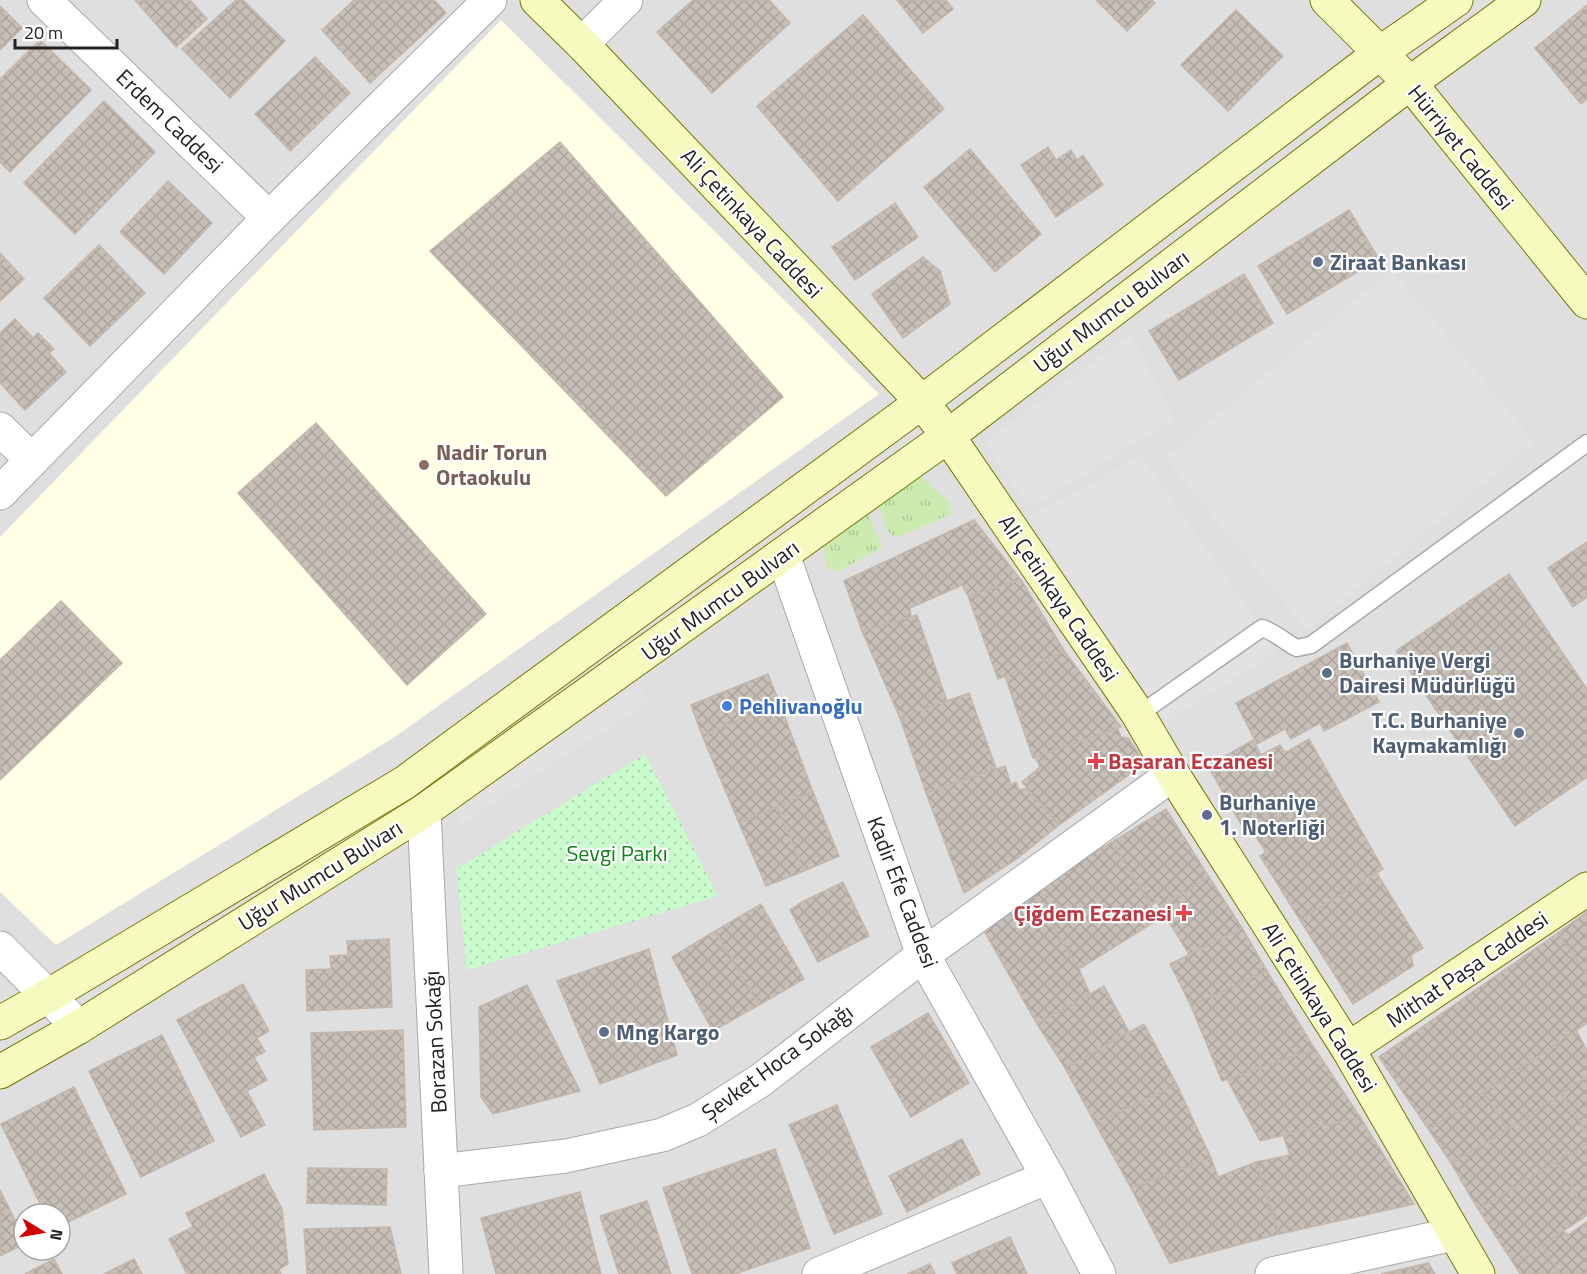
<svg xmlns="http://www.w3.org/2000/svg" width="1587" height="1274" font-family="'Titillium Web',sans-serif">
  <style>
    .residential { fill: #e0dfdf; fill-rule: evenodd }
    .education { fill: #ffffe5 }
    .grass { fill: url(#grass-tufts) }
    .park { fill: url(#park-dots) }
    .parking { fill: #e2e2e2 }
    .building { fill: url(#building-cross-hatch); stroke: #c4b6ab; stroke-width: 1.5 }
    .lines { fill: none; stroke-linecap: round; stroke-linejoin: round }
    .lane-casing { stroke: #a9a9a9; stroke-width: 19 }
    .street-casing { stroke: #a9a9a9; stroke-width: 35 }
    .secondary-casing { stroke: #707d05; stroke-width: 35 }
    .lane { stroke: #fff; stroke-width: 16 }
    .street { stroke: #fff; stroke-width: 33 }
    .secondary { stroke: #f7fabf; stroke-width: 33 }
    .service-dot { fill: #5c6f8a; stroke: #fff; stroke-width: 2 }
    .education-dot { fill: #8d6e63; stroke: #fff; stroke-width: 2 }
    .shop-dot { fill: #3f7fe0; stroke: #fff; stroke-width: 2 }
    .health-dot { fill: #e0444e; stroke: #fff; stroke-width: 2 }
    .labels { text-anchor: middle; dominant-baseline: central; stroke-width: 4.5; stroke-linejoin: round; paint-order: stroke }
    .street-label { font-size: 22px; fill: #222; stroke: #fff }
    .service-label { font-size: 22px; font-weight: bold; fill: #4e5e75; stroke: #fff; text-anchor: start }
    .education-label { font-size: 22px; font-weight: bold; fill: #785e54; stroke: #fff; text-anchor: start }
    .shop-label { font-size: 22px; font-weight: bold; fill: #366cbe; stroke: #fff; text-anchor: start }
    .health-label { font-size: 22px; font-weight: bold; fill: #be3a42; stroke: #fff; text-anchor: start }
    .park-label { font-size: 22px; fill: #0c8416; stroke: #fff }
  </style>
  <defs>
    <pattern id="grass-tufts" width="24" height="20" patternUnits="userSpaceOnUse" patternTransform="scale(1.5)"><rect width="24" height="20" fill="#cdebb0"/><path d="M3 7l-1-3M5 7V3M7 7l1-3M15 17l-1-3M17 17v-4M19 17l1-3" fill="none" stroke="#b0c997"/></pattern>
    <pattern id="park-dots" width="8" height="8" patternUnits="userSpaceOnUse" patternTransform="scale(1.5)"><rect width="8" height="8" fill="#c8facc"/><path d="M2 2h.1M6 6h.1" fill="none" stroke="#acd6af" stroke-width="1.8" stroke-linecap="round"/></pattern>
    <pattern id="building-cross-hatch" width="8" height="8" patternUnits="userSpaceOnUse" patternTransform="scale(1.5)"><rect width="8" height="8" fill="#c7bfb8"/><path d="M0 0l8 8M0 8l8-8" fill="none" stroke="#aba49e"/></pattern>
  </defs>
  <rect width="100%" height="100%" fill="#f2efe9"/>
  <!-- residential -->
  <path class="residential" d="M 0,0 L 1587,0 L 1587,1274 L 0,1274 ZM 24,1214 L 60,1214 L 60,1250 L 24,1250 Z"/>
  <!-- education -->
  <polygon class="education" points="501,20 879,394 393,738 56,945 0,892 0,537"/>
  <!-- grass -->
  <g class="grass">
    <polygon points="920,475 950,504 952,513 900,537 893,536 887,530 877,499"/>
    <polygon points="866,508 882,547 839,571 827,569 823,543"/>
  </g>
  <!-- park -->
  <polygon class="park" points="645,754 718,896 467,970 456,869"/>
  <!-- parking -->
  <g class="parking">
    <polygon points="1392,270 1534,442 1307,630 1165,458"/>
    <polygon points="1131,334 1174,419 1031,508 992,456 988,445 992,436"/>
    <polygon points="1141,456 1262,628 1274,654 1167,721 1151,706 1029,517"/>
    <polygon points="638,685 649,702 462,823 451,806"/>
  </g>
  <!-- building -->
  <g class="building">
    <polygon points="135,0 190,0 207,19 176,47"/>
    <polygon points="236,0 243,0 285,41 230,98 182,49"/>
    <polygon points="354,0 434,0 446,13 370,83 322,30"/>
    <polygon points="693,0 769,0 790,23 712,93 657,32"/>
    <polygon points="897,0 946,0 953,9 923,33"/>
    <polygon points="1096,0 1152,0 1155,3 1127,31"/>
    <polygon points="1587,5 1587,99 1581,104 1535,48"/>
    <polygon points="0,6 22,28 0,50"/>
    <polygon points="1236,10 1283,56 1228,111 1181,65"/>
    <polygon points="863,15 944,109 838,201 757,106"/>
    <polygon points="40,40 91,90 10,172 0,162 0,79"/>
    <polygon points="315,57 350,93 290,151 255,114"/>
    <polygon points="104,101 155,152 75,234 24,183"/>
    <polygon points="560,142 783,397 666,496 430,251"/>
    <polygon points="1048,147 1056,160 1071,150 1077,160 1083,155 1103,185 1056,217 1021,165"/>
    <polygon points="970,149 1041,234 995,272 924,187"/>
    <polygon points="168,181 212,223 164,274 120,232"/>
    <polygon points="895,203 918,237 855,280 832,247"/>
    <polygon points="1349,210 1379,259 1287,314 1258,266"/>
    <polygon points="99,245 145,293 90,346 44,298"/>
    <polygon points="0,253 24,279 0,301"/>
    <polygon points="923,257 940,271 950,304 903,338 872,294"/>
    <polygon points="1244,274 1273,323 1179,380 1149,331"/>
    <polygon points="15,319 33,338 38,333 54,349 49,353 66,372 25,410 0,383 0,333"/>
    <polygon points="316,423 486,614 407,685 238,493"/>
    <polygon points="974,520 1021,580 968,596 962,585 910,608 911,617 862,631 844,581"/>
    <polygon points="1587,542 1587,597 1573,607 1548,568"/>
    <polygon points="1509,574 1587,689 1587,777 1515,826 1396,651"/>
    <polygon points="1021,580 1065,652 998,679 968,596"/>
    <polygon points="61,601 122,663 0,780 0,660"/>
    <polygon points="917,615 947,701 900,718 862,631"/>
    <polygon points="1347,643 1379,702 1324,731 1320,723 1291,739 1285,729 1257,744 1236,703"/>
    <polygon points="1065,652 1121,727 1033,758 1005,676"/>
    <polygon points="768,674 780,704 702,735 691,705"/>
    <polygon points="969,693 996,768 926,793 900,718"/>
    <polygon points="780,704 813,792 739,823 702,735"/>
    <polygon points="1118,729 1121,737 1128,738 1145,763 1059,825 1022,782 1040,767 1035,757"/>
    <polygon points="1309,739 1383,869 1300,920 1260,856 1266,852 1252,830 1246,833 1208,766 1253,740 1261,755 1280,745 1285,753"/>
    <polygon points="1005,766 1011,785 1016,782 1019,790 1027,788 1059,825 1015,860 964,893 926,793"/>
    <polygon points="813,792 839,856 804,871 777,807"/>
    <polygon points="777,807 804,871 766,886 739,823"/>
    <polygon points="1166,809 1209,877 1160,908 1157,902 1151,905 1112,842"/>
    <polygon points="1112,842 1159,919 1079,969 1032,892"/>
    <polygon points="1376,872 1423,948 1411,955 1413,966 1353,1004 1300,920"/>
    <polygon points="1209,877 1242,928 1189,954 1160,908"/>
    <polygon points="843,882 869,936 818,962 790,910 802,902"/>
    <polygon points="1032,892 1079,969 1090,994 1037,1024 979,922"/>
    <polygon points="761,904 804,979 759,1005 715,931"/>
    <polygon points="1587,912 1587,975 1558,933"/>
    <polygon points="1242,928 1267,971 1191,1006 1170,964"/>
    <polygon points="715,931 759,1005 713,1031 672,957"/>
    <polygon points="1558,933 1587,975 1587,1023 1429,1130 1379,1057"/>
    <polygon points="389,939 392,1007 307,1011 306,970 331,969 330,956 348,955 347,941"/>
    <polygon points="649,949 677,1055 600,1084 557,981"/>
    <polygon points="1267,971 1315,1049 1222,1081 1191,1006"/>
    <polygon points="243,984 269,1031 257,1038 265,1052 254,1057 267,1080 247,1091 265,1125 241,1137 177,1020"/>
    <polygon points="527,985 580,1091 493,1114 481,1097 479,1007"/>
    <polygon points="1104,986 1129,1032 1065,1068 1037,1024"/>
    <polygon points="928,1013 969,1083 911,1117 871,1047"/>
    <polygon points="1144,1024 1177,1085 1095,1123 1065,1068"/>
    <polygon points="403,1030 406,1127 314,1130 311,1033"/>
    <polygon points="1576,1030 1587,1050 1587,1077 1508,1130 1484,1093"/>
    <polygon points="162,1035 214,1141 141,1177 89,1071"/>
    <polygon points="1315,1049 1360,1117 1260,1141 1227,1079"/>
    <polygon points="1587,1077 1587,1134 1562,1093"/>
    <polygon points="1177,1085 1211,1158 1131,1188 1095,1123"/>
    <polygon points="74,1087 126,1194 60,1226 60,1214 45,1214 1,1124"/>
    <polygon points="1484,1093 1508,1130 1451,1163 1429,1130"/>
    <polygon points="1562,1093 1587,1134 1587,1144 1478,1209 1451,1163 1508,1130"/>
    <polygon points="837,1105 882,1214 834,1234 789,1125"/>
    <polygon points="1360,1117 1414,1204 1279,1234 1256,1162 1290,1155 1283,1135"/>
    <polygon points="962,1139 980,1174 907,1212 889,1176"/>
    <polygon points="1587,1144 1587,1211 1556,1162"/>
    <polygon points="775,1149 810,1248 735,1274 692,1274 663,1188"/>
    <polygon points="1211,1158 1218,1177 1256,1162 1279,1234 1170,1263 1131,1188"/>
    <polygon points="1556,1162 1587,1211 1587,1215 1514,1264 1478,1209"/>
    <polygon points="308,1168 387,1169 386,1205 307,1203"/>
    <polygon points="264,1174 282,1209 288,1264 279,1269 281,1274 187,1274 169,1239 193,1227 186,1213"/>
    <polygon points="0,1190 24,1238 24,1244 0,1256"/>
    <polygon points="580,1192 601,1274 496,1274 481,1218"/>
    <polygon points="647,1201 671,1274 619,1274 600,1216"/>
    <polygon points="1587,1222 1587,1274 1560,1274 1542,1245 1564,1231 1568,1235"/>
    <polygon points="390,1227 401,1274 307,1274 304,1229"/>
    <polygon points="1010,1237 1027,1274 957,1274 952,1263"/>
    <polygon points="1542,1245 1560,1274 1520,1274 1514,1264"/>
    <polygon points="54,1259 62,1274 25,1274"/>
    <polygon points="134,1259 142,1274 104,1274"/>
    <polygon points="1428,1263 1435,1274 1381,1274"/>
    <polygon points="930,1264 935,1274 907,1274"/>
  </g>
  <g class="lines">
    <!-- lane casing -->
    <g class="lane-casing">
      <path id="lane" d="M 1136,711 L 1151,706 L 1262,628 C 1275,632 1285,642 1297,648 L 1311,645 L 1587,443"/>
    </g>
    <!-- street casing -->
    <g class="street-casing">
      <g id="street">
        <polyline points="44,0 269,218"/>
        <polyline points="582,44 626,0"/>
        <polyline points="0,429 32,460"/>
        <polyline points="0,493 269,218 490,0"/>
        <polyline points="783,555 923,955 1048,1177 1099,1274"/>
        <polyline points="424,811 446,1274"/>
        <polyline points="0,948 79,1027"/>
        <polyline points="441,1171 566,1156 662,1135 698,1120 761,1080 923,955 1162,782 1174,776"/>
        <polyline points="819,1274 1048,1177"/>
        <polyline points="1272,1274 1454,1234"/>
      </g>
    </g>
    <!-- secondary casing -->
    <g class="secondary-casing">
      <g id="secondary">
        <polyline points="537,0 582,44 922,402 948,436 1136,711 1174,776 1348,1049 1478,1274"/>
        <polyline points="1327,0 1410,83 1587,302"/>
        <polyline points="0,1023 48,996 404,783 922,402 1380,53 1456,0"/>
        <polyline points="1348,1049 1587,889"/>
        <polyline points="0,1072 79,1027 424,811 948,436 1410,83 1524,0"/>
      </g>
    </g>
    <!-- lane -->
    <use href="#lane" class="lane"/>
    <!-- street -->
    <use href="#street" class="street"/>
    <!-- secondary -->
    <use href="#secondary" class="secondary"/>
  </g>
  <!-- markers -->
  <g class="service-dot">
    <circle cx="1318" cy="262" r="6"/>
    <circle cx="1327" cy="673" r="6"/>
    <circle cx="1519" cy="733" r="6"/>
    <circle cx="1207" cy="815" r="6"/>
    <circle cx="604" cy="1032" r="6"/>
  </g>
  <circle class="education-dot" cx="424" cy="465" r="6"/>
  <circle class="shop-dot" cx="727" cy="706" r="6"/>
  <g class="health-dot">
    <path d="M1093 752h6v6h6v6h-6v6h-6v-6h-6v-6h6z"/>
    <path d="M1181 904h6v6h6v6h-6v6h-6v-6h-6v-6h6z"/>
  </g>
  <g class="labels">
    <!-- street labels -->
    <g class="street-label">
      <text transform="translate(170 121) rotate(44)">Erdem Caddesi</text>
      <text transform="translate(1461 147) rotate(51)">Hürriyet Caddesi</text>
      <text transform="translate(752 223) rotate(47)">Ali Çetinkaya Caddesi</text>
      <text transform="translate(1111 311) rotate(-37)">Uğur Mumcu Bulvarı</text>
      <text transform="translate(1059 598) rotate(56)">Ali Çetinkaya Caddesi</text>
      <text transform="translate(720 600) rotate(-36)">Uğur Mumcu Bulvarı</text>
      <text transform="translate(320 875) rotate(-32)">Uğur Mumcu Bulvarı</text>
      <text transform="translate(903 892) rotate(69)">Kadir Efe Caddesi</text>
      <text transform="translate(1467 969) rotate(-34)">Mithat Paşa Caddesi</text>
      <text transform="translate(1320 1007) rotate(58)">Ali Çetinkaya Caddesi</text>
      <text transform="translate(435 1042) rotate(-93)">Borazan Sokağı</text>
      <text transform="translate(777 1062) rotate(-36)">Şevket Hoca Sokağı</text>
    </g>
    <!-- service labels -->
    <g class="service-label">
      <text x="1330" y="262">Ziraat Bankası</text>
      <text x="1339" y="660">Burhaniye Vergi<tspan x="1339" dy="25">Dairesi Müdürlüğü</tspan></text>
      <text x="1507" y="720" text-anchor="end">T.C. Burhaniye<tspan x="1507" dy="25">Kaymakamlığı</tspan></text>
      <text x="1219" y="802">Burhaniye<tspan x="1219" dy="25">1. Noterliği</tspan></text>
      <text x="616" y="1032">Mng Kargo</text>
    </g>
    <!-- education labels -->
    <g class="education-label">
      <text x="436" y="452">Nadir Torun<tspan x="436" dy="25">Ortaokulu</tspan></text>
    </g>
    <!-- shop labels -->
    <g class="shop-label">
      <text x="739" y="706">Pehlivanoğlu</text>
    </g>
    <!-- health labels -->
    <g class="health-label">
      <text x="1108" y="761">Başaran Eczanesi</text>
      <text x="1172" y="913" text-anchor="end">Çiğdem Eczanesi</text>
    </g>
    <!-- park labels -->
    <g class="park-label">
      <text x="617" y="853">Sevgi Parkı</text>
    </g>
  </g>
  <!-- north arrow -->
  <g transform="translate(42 1232) rotate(101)"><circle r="28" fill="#ffffff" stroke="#a7a7a7" stroke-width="1.5"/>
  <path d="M0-4.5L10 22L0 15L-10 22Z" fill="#d40000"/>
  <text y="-9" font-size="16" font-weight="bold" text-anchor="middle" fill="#222222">N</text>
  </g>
  <!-- scale -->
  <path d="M15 39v9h102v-9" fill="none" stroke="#222222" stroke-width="3"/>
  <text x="24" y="39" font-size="18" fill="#222222" stroke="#ffffff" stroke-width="4.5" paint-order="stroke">20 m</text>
</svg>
